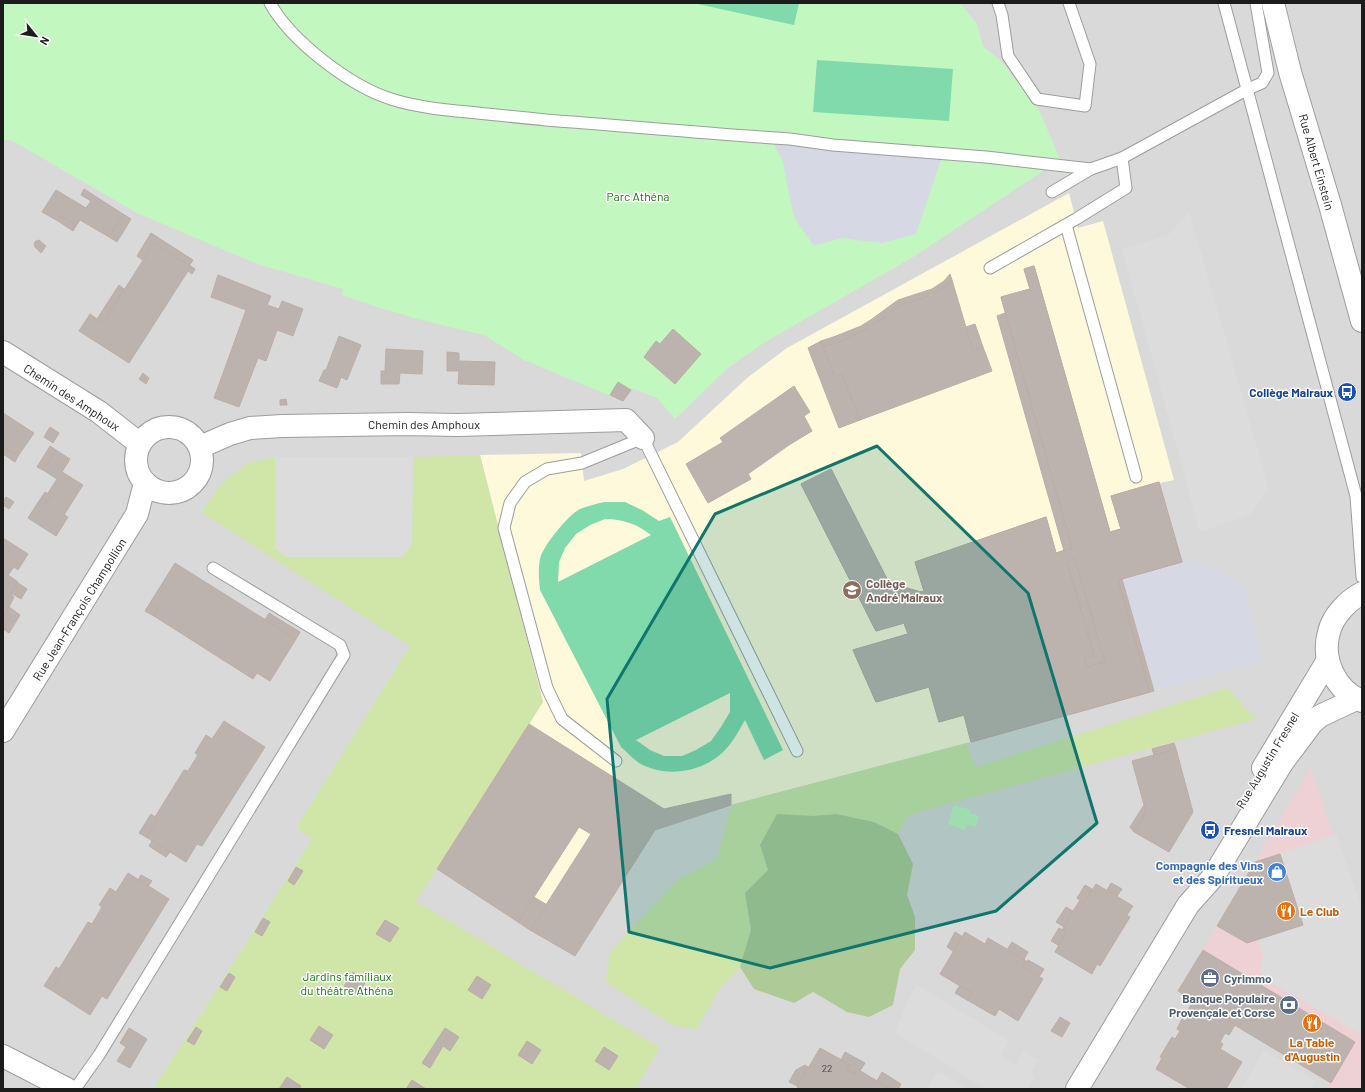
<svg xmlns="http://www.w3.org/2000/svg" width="1365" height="1092" font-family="Barlow,sans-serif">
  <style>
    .residential { fill: #dad9d9 }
    .commercial { fill: #eed1d4 }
    .education { fill: #fef9da }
    .grass { fill: #cfe6a8 }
    .forest { fill: #aecb97 }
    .park { fill: #c2f7bf }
    .pitch { fill: #81daac; fill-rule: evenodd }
    .parking { fill: #dcdcdc }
    .plaza { fill: #d6d8e3 }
    .building { fill: #bdb3ae; stroke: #beaca5; fill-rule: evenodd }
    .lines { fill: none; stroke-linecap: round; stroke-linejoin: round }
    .service-casing { stroke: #9d9d9d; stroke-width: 13 }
    .minor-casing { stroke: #9d9d9d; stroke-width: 24 }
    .tertiary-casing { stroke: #9d9d9d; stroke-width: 24 }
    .service { stroke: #fff; stroke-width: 11 }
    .minor { stroke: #fff; stroke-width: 22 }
    .tertiary { stroke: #fff; stroke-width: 22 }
    .marked { fill: #0f766e; fill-opacity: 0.2; stroke: #0f766e; stroke-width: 3; stroke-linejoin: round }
    .labels { text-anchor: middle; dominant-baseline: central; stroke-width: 3; stroke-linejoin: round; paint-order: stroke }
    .number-label { font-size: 10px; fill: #444240 }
    .street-label { font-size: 12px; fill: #1c1c1c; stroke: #fff }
    .park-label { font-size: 12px; fill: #14750e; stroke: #fff }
    .transit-label { font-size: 12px; font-weight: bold; fill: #164399; stroke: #fff; text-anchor: end }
    .education-label { font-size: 12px; font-weight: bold; fill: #785e54; stroke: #fff; text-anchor: start }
    .shop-label { font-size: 12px; font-weight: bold; fill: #366cbe; stroke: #fff; text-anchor: end }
    .food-label { font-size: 12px; font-weight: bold; fill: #c56008; stroke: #fff; text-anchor: start }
    .service-label { font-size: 12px; font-weight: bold; fill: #4e5e75; stroke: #fff; text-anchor: start }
  </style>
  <rect width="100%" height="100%" fill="#ede8e2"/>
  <!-- residential -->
  <rect class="residential" x="3" y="3" width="1359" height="1086"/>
  <!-- commercial -->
  <polygon class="commercial" points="1311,768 1333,834 1336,834 1362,908 1362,1089 1327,1089 1330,1082 1178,991"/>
  <!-- education -->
  <polygon class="education" points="1069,193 1078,228 1103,221 1174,480 1160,483 1182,562 1211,675 971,742 731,805 655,830 575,956 437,869 543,702 480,455 581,453 584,481 623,469 678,442 747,378 787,348"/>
  <!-- grass -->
  <g class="grass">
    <polygon points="480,455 543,702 416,901 660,1048 635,1089 154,1088 312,839 296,828 410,646 201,512 221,484 247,464 275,457 275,549 412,543 413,457"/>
    <polygon points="1227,688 1256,719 908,815 898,834 874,822 836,814 814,816 760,845 768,870 745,893 751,930 740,967 720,988 696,1030 670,1024 606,982 610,952 678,879 717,859 731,805 967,743 975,767"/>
  </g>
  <!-- forest -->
  <polygon class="forest" points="777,814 814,816 836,814 874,822 898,834 913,864 907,895 915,917 915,950 900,969 893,1005 869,1017 847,1012 813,992 794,1003 754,989 740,967 751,930 745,893 768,870 760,845"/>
  <!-- park -->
  <g class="park">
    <polygon points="3,3 960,3 977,24 983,46 1002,62 1040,112 1067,176 1052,165 913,257 765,342 729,367 675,419 657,398 632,388 623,401 524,360 484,335 433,323 383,309 342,295 343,289 257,264 137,213 13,141 3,139"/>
    <polygon points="954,805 971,810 970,813 979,816 976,827 967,824 965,830 948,824"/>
  </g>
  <!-- pitch -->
  <g class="pitch">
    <polygon points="693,3 799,3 794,25"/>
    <polygon points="817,60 953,69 949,121 813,112"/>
    <path d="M 604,502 L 625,502 L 642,510 L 659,521 L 670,517 L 783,750 L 764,760 L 745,720 C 738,732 732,744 722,753 C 700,773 665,778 639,763 C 633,759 627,752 621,747 L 540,590 C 539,580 538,569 540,559 C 543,546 568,515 580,509 C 587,506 596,504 604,502 ZM 605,519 C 623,519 637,524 651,535 L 558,582 L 559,562 L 565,548 L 576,534 L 590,525 ZM 730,693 L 730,712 L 721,727 L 711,741 L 696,750 L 682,756 L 664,756 L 650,750 L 636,740 Z"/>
  </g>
  <!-- parking -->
  <g class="parking">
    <polygon points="1189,211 1269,489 1251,514 1200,532 1122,249 1168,235"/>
    <polygon points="275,457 413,457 412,543 403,557 287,557 275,549"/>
    <polygon points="1270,796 1276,799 1221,891 1215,887"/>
    <polygon points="1336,834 1362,908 1362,1028 1359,1033 1260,976 1263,953 1258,940 1303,925 1280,854"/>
    <polygon points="917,985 1010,1041 1001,1055 1016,1065 1024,1051 1038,1060 1031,1073 1036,1076 1027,1089 986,1089 895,1033 908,1000"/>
    <polygon points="1264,1051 1315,1080 1310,1089 1241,1089"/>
    <polygon points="938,1071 968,1089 931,1089 928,1087"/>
  </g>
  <!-- plaza -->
  <g class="plaza">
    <polygon points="771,138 943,154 916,234 882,243 841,238 814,246 795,219 790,200 783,162"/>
    <polygon points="1195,559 1244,586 1262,662 1154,691 1122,579"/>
  </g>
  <!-- building -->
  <g class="building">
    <polygon points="84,189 123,214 109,237 80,220 76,226 61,216 58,221 42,212 56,190 86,208 91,201 81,195"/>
    <polygon points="123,214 131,219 117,242 109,237"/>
    <polygon points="61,216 76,226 73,231 58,221"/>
    <polygon points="151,233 193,260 189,266 154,243 143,260 137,256"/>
    <polygon points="39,240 46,246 41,253 35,247 34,243 36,241"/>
    <polygon points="154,243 195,269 192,274 188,271 129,363 79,331 90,314 103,323"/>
    <path d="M 1034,266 L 1110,532 L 1121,529 L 1111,496 L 1159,482 L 1182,562 L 1118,580 L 1150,692 L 971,742 L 964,715 L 939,722 L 929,687 L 876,702 L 853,650 L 908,634 L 904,623 L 876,631 L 801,484 L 831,469 L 889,583 L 921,592 L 924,591 L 915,562 L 1046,517 L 1056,553 L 1072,548 L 1001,297 L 1030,289 L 1024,269 ZM 1075,559 L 1105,662 L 1087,667 L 1079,641 L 936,681 L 921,630 L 1067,589 L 1059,564 Z"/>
    <polygon points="1034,266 1110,532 1121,529 1111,496 1159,482 1182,562 1118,580 1150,692 971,742 964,715 939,722 929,687 876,702 853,650 908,634 904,623 876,631 801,484 831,469 889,583 921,592 924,591 915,562 1046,517 1056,553 1072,548 1001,297 1030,289 1024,269"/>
    <polygon points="950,274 952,280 939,291 922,299 902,304 887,316 863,331 837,343 823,347 821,341 836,336 861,326 872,319 898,300 932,289 944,281"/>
    <polygon points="218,275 271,296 267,305 279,309 282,301 303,309 293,336 277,330 266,361 258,358 239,407 214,398 246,310 211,297"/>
    <polygon points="952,280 973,351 983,347 992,371 860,420 842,374 835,377 823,347 837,343 863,331 887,316 902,304 931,296 946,286"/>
    <polygon points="119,285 124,289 103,323 97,319"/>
    <polygon points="1005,313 1072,548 1064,551 997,316"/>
    <polygon points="975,324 983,347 973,351 966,327"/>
    <polygon points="673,329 701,354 675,384 644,357 656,341 660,344"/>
    <polygon points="339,336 361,345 347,380 341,377 337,388 319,381 324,370 326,370"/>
    <polygon points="821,341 835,377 842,374 860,420 839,428 808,348"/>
    <polygon points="386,349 423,351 422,374 400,373 399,384 381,384 381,371 385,371"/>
    <polygon points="447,352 459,353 459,361 495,362 494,385 458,384 459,371 447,371"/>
    <polygon points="143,373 149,378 146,384 139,379"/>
    <polygon points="618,382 631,390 623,401 610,395"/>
    <polygon points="794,386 810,412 804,416 812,431 789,445 748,474 751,479 708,503 686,464 723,442 720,438"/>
    <polygon points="286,399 287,405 280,405 280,400"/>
    <polygon points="3,413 34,433 18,456 3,447"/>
    <polygon points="50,427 59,433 53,443 44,437"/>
    <polygon points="50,446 56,450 43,470 37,467"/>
    <polygon points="3,447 18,456 15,462 3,454"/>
    <polygon points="56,450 70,459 62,472 83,485 64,515 68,517 56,536 28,518 39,501 44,505 51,496 48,493 57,479 43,470"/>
    <polygon points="45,492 51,496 44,505 39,501"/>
    <polygon points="6,497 14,502 9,509 3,505 3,502"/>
    <polygon points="3,538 28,554 18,570 14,567 8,575 18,582 11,594 14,597 9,607 3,603"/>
    <polygon points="1075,559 1105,662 1087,667 1084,658 1094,656 1067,562"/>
    <polygon points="175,563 296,639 270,681 257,673 253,679 154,616 158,609 150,603"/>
    <polygon points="1122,579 1154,691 1150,692 1118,580"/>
    <polygon points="18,583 27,589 21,599 11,593"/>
    <polygon points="3,603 9,607 3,616"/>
    <polygon points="150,603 158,609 154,616 145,611"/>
    <polygon points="9,607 20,615 9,633 3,629 3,616"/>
    <polygon points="269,613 300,632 296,639 265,620"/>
    <polygon points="224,721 265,747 202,846 197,844 186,862 146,837 158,819 155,817 184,770 188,771 198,755 195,753 206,735 212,739"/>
    <polygon points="529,724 664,809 731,794 731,805 655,830 575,956 530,930 591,834 579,827 518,922 437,869"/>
    <polygon points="1174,743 1176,749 1154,755 1152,749"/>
    <polygon points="1176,749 1193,812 1169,852 1134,832 1146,812 1132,761"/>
    <polygon points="1144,805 1146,812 1134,832 1130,827"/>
    <polygon points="151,814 158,819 146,837 139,833"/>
    <polygon points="152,841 170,852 166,857 149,846"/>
    <polygon points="1280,854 1303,925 1247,943 1217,926 1255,862"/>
    <polygon points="296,867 303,871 294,885 288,881"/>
    <polygon points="128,873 169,899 107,999 102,996 90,1015 51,990 62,971 59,969 88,922 92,924 102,907 99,905 110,888 116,892"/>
    <polygon points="141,875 152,881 148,886 138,880"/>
    <polygon points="1111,883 1122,889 1117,896 1107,890"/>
    <polygon points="1096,884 1133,906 1127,915 1130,917 1100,966 1097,964 1092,974 1055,952 1066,932 1062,930 1073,911 1080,900 1084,903"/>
    <polygon points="1085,885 1092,889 1084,903 1077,898"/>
    <polygon points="534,897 547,905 530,930 518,922"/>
    <polygon points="1066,907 1073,911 1064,927 1056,922"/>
    <polygon points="263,918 270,922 262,936 255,932"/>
    <polygon points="385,920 399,928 390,942 376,934"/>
    <polygon points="1059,928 1066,932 1058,945 1051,941"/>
    <polygon points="955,932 963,937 954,952 947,947"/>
    <polygon points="965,932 985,944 988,938 1024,959 1027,962 1023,967 1043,979 1018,1021 999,1009 995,1016 967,1000 972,993 940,974"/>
    <polygon points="1012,942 1028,952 1024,959 1007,950"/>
    <polygon points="1203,950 1355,1042 1331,1083 1178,991"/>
    <polygon points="1028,960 1044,969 1039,977 1023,967"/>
    <polygon points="56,967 62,971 51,990 44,986"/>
    <polygon points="353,972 366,981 358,995 344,986"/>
    <polygon points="229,973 235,977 227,991 220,987"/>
    <polygon points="477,976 491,985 482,999 468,990"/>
    <polygon points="960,985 972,993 967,1000 955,993"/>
    <polygon points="1194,1000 1235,1025 1229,1035 1225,1033 1220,1042 1223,1044 1220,1049 1242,1062 1226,1089 1190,1089 1156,1069 1162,1058 1160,1057 1172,1037 1175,1039 1180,1031 1177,1029 1182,1019 1186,1021 1191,1013 1188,1010"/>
    <polygon points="1060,1017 1070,1023 1062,1037 1051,1031"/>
    <polygon points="319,1026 333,1035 324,1049 310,1040"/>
    <polygon points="196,1027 202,1031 194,1045 187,1041"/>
    <polygon points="129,1028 147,1039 130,1068 117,1061 126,1047 120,1043"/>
    <polygon points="445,1028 459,1037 450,1051 443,1046 430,1068 422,1063"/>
    <polygon points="527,1041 541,1050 532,1064 518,1055"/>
    <polygon points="604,1047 618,1056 609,1070 595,1061"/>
    <polygon points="820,1048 849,1064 846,1069 855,1074 857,1069 891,1089 799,1089 797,1087"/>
    <polygon points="845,1052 865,1063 860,1071 857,1069 855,1074 846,1069 849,1064 841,1060"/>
    <polygon points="805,1065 808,1067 797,1086 789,1082 796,1070"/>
    <polygon points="882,1072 901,1084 898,1089 891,1089 877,1081"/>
    <polygon points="287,1077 301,1086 299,1089 279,1089"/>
    <polygon points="412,1080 426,1089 406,1089"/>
  </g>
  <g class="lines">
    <!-- service casing -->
    <g class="service-casing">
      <g id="service">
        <path d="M 270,3 C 291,41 350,86 391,99 C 416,107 442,110 468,112 C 494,115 520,117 546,120 C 628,126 709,134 790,139 L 833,145 L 986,157 L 1091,169"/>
        <polyline points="998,3 1002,15 1008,56 1037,99 1085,106 1090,64 1069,3"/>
        <polyline points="1224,3 1356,496 1362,577"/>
        <polyline points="1052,192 1091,169 1122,158"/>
        <polyline points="1066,225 1136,477"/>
        <polyline points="990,268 1076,219 1126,188 1122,158 1248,89 1262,83 1268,73 1256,3"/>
        <polyline points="616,761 562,719 547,688 504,528 510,503 525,482 547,469 582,463 643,438 797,751"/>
        <polyline points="75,1089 99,1055 344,655 340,645 213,568"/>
      </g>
    </g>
    <!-- minor casing -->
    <g class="minor-casing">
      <g id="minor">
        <polyline points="3,352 99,412 140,444"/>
        <circle cx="169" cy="460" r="33"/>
        <polyline points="200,447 230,434 250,428 282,426 407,424 458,425 626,420 643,438"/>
        <polyline points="3,731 137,514 145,483"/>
        <polyline points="1263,768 1328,660"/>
        <polyline points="3,1056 67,1089"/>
        <polyline points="1077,1089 1188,905 1213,877 1282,763 1312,723 1320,716 1356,699"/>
      </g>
    </g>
    <!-- tertiary casing -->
    <g class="tertiary-casing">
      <g id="tertiary">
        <polyline points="1273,3 1290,72 1330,205 1362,321"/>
        <path d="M 1362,593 C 1347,601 1333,616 1329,632 C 1321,660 1336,691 1362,701"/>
      </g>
    </g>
    <!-- service -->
    <use href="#service" class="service"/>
    <!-- minor -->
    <use href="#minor" class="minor"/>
    <!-- tertiary -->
    <use href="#tertiary" class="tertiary"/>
  </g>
  <!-- marked area -->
  <path class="marked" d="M 877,446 L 1028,593 L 1097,823 L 996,911 L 770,968 L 629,932 L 607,699 L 715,514 Z"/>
  <!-- icons -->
  <defs>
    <g id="bus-disc" transform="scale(1)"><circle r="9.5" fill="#1a4fb4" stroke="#fff"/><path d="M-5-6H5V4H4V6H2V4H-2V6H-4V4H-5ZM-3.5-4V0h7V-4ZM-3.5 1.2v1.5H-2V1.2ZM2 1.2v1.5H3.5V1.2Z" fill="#fff"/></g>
    <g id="school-disc" transform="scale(1)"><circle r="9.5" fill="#8d6e63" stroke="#fff"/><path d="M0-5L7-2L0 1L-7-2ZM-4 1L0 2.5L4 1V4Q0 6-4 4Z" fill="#fff"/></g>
    <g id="shop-disc" transform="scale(1)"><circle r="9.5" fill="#3f7fe0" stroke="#fff"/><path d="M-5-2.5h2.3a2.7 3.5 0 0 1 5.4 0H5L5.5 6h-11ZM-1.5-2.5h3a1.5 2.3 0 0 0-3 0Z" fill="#fff"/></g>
    <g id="restaurant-disc" transform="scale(1)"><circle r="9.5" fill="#e8710a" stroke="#fff"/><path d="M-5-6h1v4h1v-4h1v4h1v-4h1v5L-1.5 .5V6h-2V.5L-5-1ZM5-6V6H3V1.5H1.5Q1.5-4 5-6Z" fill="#fff"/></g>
    <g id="office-disc" transform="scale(1)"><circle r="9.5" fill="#5c6f8a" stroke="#fff"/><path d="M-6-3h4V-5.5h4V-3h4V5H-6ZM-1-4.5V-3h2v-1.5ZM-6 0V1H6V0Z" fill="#fff"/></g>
    <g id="bank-disc" transform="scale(1)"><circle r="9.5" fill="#5c6f8a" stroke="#fff"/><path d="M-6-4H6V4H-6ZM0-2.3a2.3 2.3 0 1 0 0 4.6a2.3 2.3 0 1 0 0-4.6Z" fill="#fff"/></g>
  </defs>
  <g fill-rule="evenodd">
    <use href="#bus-disc" x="1347" y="392"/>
    <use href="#school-disc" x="852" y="590"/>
    <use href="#bus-disc" x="1210" y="830"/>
    <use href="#shop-disc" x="1277" y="872"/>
    <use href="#restaurant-disc" x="1286" y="911"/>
    <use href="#office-disc" x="1210" y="978"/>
    <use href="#bank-disc" x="1289" y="1005"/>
    <use href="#restaurant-disc" x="1312" y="1023"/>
  </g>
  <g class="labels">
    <!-- number labels -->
    <g class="number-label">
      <text x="827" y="1068">22</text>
    </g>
    <!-- street labels -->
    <g class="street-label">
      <text transform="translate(1317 162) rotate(74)">Rue Albert Einstein</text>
      <text transform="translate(72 397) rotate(33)">Chemin des Amphoux</text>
      <text x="424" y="424">Chemin des Amphoux</text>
      <text transform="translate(79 609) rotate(-58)">Rue Jean-François Champollion</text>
      <text transform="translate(1267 760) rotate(-59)">Rue Augustin Fresnel</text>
    </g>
    <!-- park labels -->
    <g class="park-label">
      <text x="638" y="196">Parc Athéna</text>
      <text x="347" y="976">Jardins familiaux<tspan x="347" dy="14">du théâtre Athéna</tspan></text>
    </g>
    <!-- transit labels -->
    <g class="transit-label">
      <text x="1333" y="392">Collège Malraux</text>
      <text x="1224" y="830" text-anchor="start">Fresnel Malraux</text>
    </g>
    <!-- education labels -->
    <g class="education-label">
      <text x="866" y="583">Collège<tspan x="866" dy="14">André Malraux</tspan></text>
    </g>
    <!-- shop labels -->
    <g class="shop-label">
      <text x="1263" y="865">Compagnie des Vins<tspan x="1263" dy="14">et des Spiritueux</tspan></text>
    </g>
    <!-- food labels -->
    <g class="food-label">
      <text x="1300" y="911">Le Club</text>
      <text x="1312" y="1042" text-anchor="middle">La Table<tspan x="1312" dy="14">d'Augustin</tspan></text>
    </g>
    <!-- service labels -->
    <g class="service-label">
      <text x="1224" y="978">Cyrimmo</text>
      <text x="1275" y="998" text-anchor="end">Banque Populaire<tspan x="1275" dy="14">Provençale et Corse</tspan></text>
    </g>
  </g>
  <!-- border -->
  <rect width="1365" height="1092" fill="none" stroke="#1c1c1c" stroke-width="8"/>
  <!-- north arrow -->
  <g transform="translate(36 36) rotate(120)" stroke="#ffffff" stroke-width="3" paint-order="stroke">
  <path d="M0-3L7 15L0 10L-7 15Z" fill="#1c1c1c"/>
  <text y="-6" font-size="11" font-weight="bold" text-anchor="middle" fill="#1c1c1c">N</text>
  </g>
</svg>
